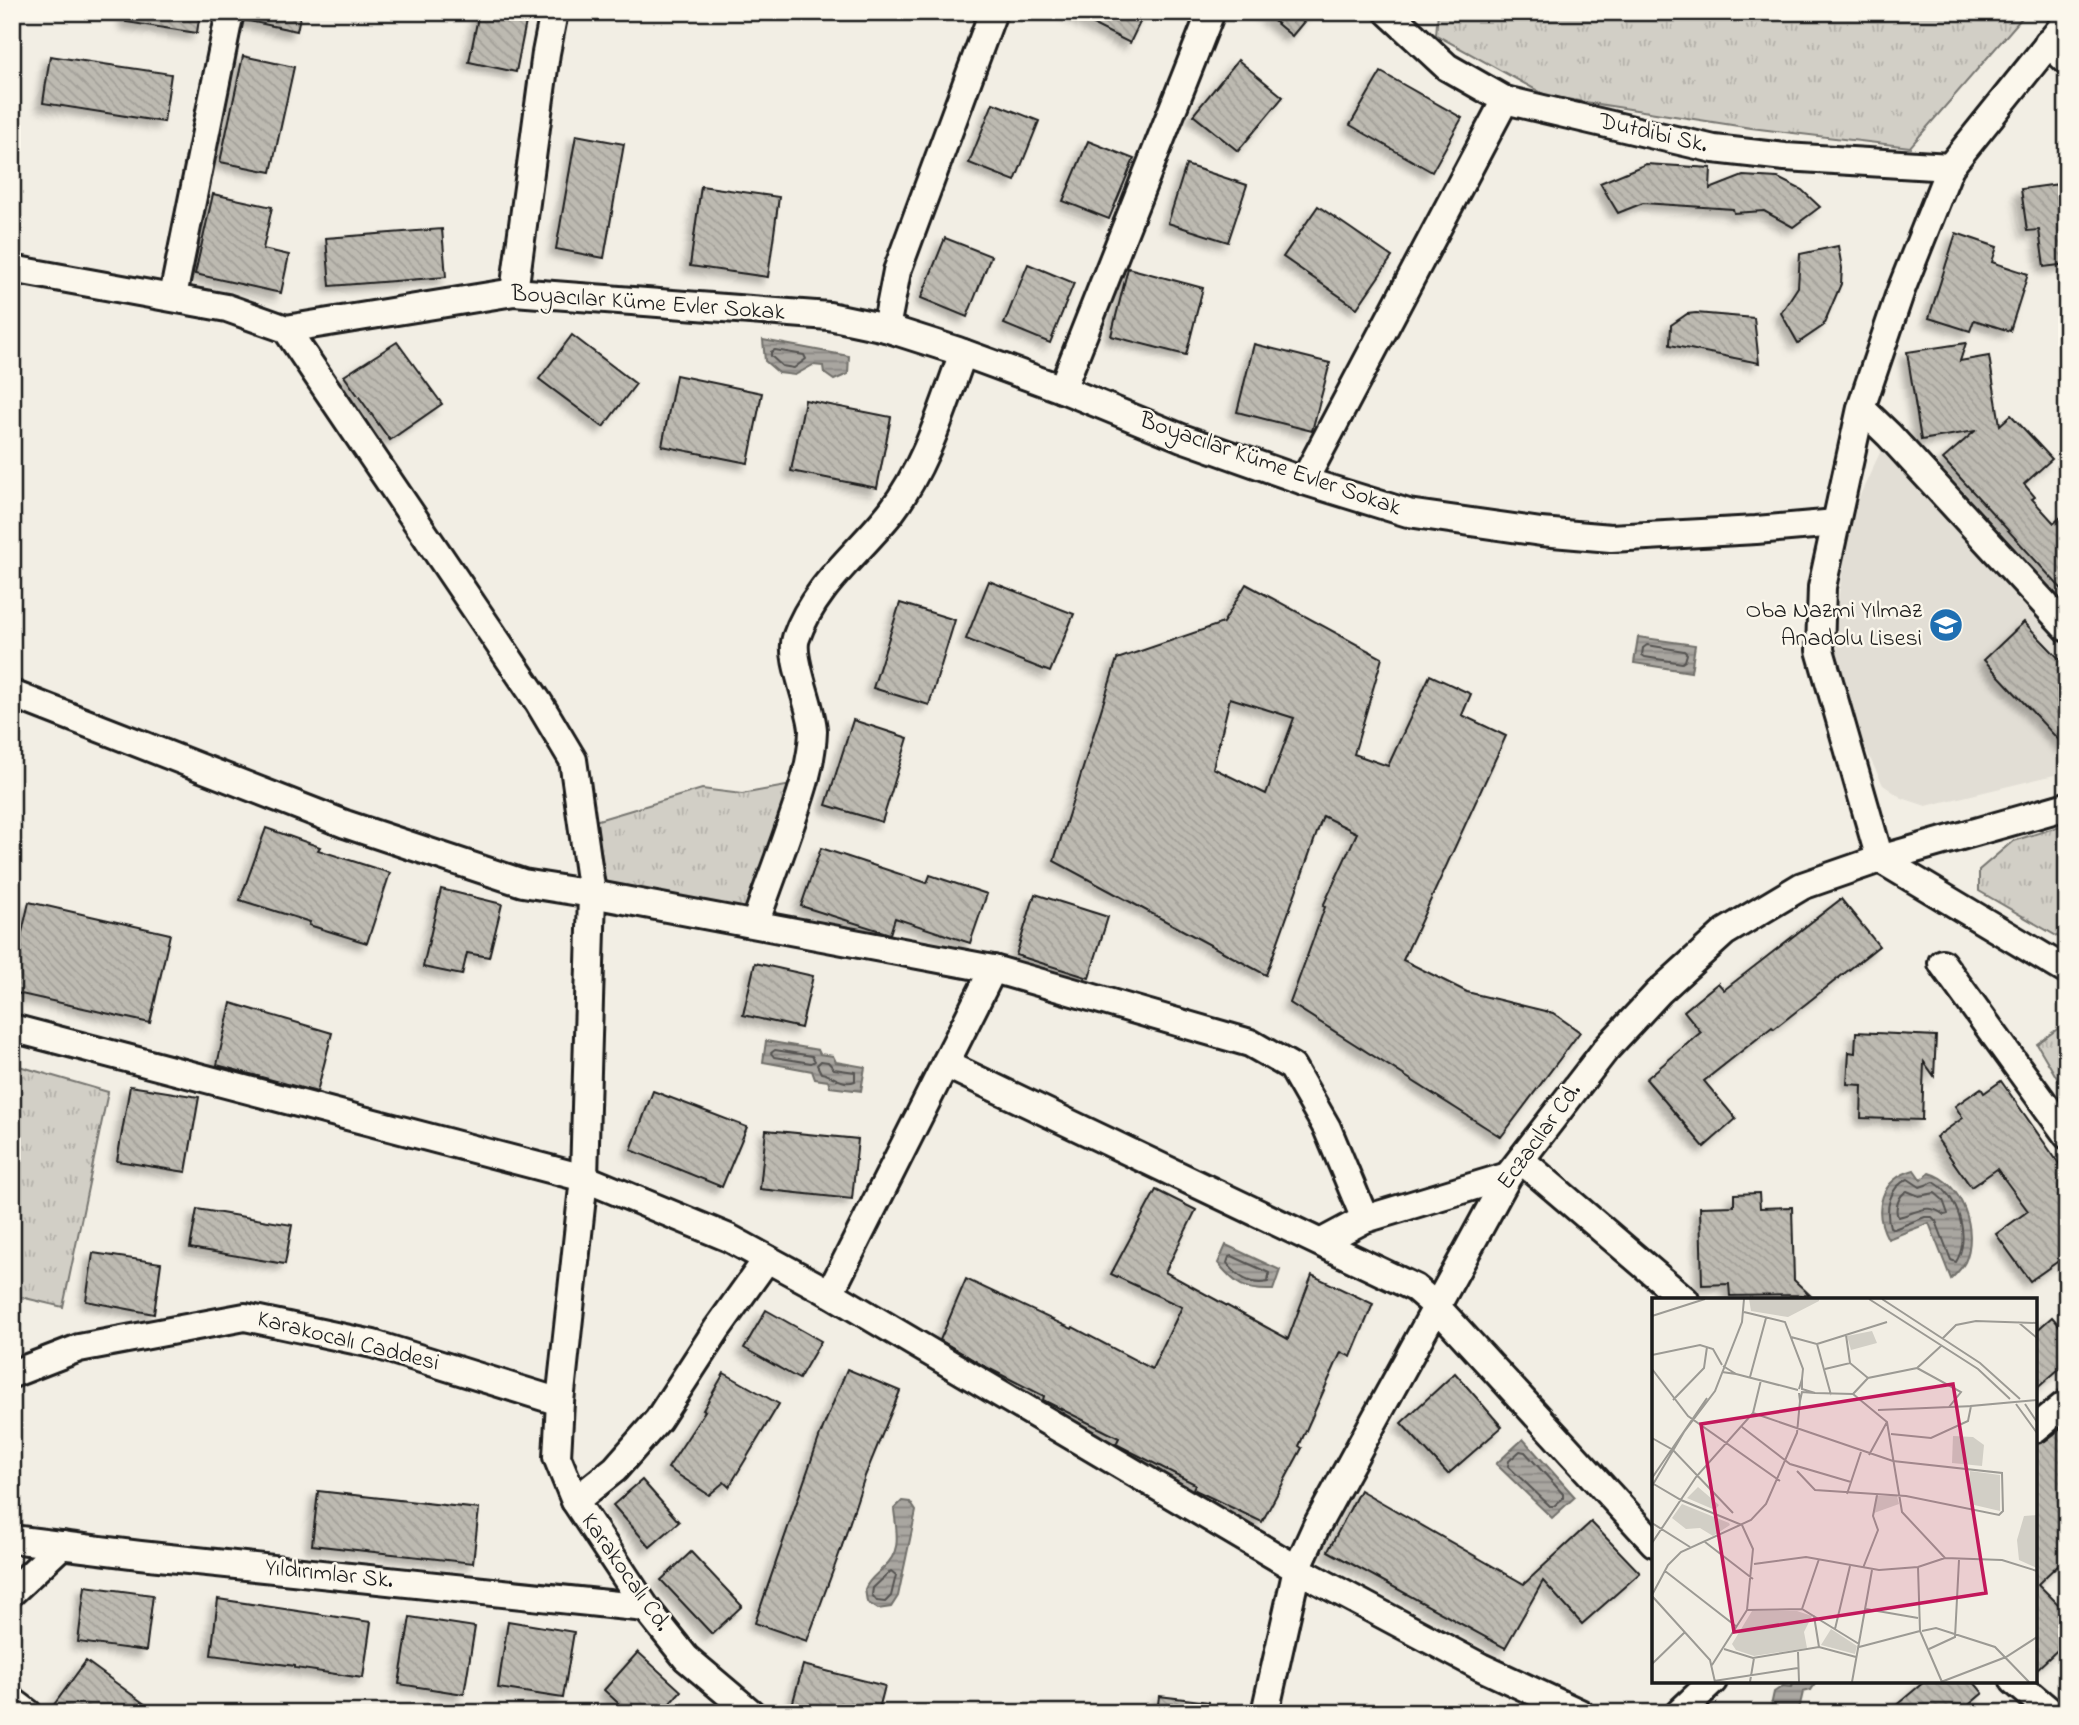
<svg xmlns="http://www.w3.org/2000/svg" width="2079" height="1725" font-family="'Indie Flower',sans-serif">
  <style>
    .built { fill: #e2ded5 }
    .grass { fill: url(#grass-tufts); stroke: #777671; stroke-width: 2 }
    .water { fill: url(#water-rules); stroke: #716f6b; stroke-width: 2 }
    .lines { fill: none; stroke-linecap: round; stroke-linejoin: round }
    .shore { stroke: #545351; stroke-width: 2 }
    .building { fill: url(#building-back-hatch); stroke: #1c1c1c; stroke-width: 2; fill-rule: evenodd; filter: url(#shadow) }
    .minor-casing { stroke: #1c1c1c; stroke-width: 32 }
    .minor { stroke: #fbf7ec; stroke-width: 26 }
    .labels { text-anchor: middle; dominant-baseline: central; stroke-width: 5; stroke-linejoin: round; paint-order: stroke }
    .street-label { font-size: 24px; fill: #1c1c1c; stroke: #fbf7ec }
    .poi-label { font-size: 24px; fill: #1c1c1c; stroke: #fbf7ec; text-anchor: end }
    .inset-road { fill: none; stroke: #9c9a94; stroke-width: 2 }
    .view { fill: #c2185b; fill-opacity: 0.15; stroke: #c2185b; stroke-width: 3.5 }
    .inset-edge { fill: none; stroke: #1c1c1c; stroke-width: 3.5 }
  </style>
  <defs>
    <pattern id="grass-tufts" width="24" height="20" patternUnits="userSpaceOnUse" patternTransform="scale(1.75)"><rect width="24" height="20" fill="#d2cfc6"/><path d="M3 7l-1-3M5 7V3M7 7l1-3M15 17l-1-3M17 17v-4M19 17l1-3" fill="none" stroke="#b4b1aa"/></pattern>
    <pattern id="water-rules" width="6" height="5" patternUnits="userSpaceOnUse" patternTransform="scale(1.75)"><rect width="6" height="5" fill="#a9a6a0"/><path d="M0 2.5h6" fill="none" stroke="#898682"/></pattern>
    <pattern id="building-back-hatch" width="6" height="6" patternUnits="userSpaceOnUse" patternTransform="scale(1.75)"><rect width="6" height="6" fill="#bdbab1"/><path d="M-1 5l2 2M0 0l6 6M5-1l2 2" fill="none" stroke="#a29f98"/></pattern>
    <filter id="shadow"><feDropShadow dx="-6" dy="6" stdDeviation="3.5" flood-color="#0004"/></filter>
  </defs>
  <rect width="100%" height="100%" fill="#f2eee4"/>
  <filter id="ink" filterUnits="userSpaceOnUse"><feTurbulence type="fractalNoise" baseFrequency=".0143" numOctaves="2"/><feDisplacementMap in="SourceGraphic" scale="14" xChannelSelector="R" yChannelSelector="G"/><feConvolveMatrix kernelMatrix="1 2 1 2 8 2 1 2 1" color-interpolation-filters="sRGB"/></filter>
  <g filter="url(#ink)">
    <!-- built -->
    <polygon class="built" points="1885,442 2067,637 2067,772 1926,806 1902,798 1883,785 1846,709 1838,673 1836,612 1852,512"/>
    <!-- grass -->
    <g class="grass">
      <polygon points="1438,12 2027,12 1910,147 1751,128 1547,96 1436,35"/>
      <polygon points="797,784 751,917 597,889 588,823 702,789 742,794"/>
      <polygon points="2067,824 2067,942 1979,891 1979,870 2013,841"/>
      <polygon points="2067,1022 2067,1095 2037,1044"/>
      <polygon points="12,1064 108,1092 63,1307 12,1295"/>
    </g>
    <!-- water -->
    <g class="water">
      <polygon points="763,340 849,356 848,374 834,380 824,373 823,366 813,365 795,375 779,373 765,361"/>
      <polygon points="1638,637 1695,645 1691,672 1634,663"/>
      <polygon points="766,1041 818,1050 820,1054 833,1056 836,1062 865,1067 861,1091 830,1087 828,1081 815,1079 812,1071 763,1062"/>
      <path d="M 1914,1170 L 1921,1180 L 1929,1173 C 1962,1182 1979,1231 1965,1262 C 1962,1268 1956,1274 1951,1279 L 1929,1223 L 1888,1239 C 1872,1210 1881,1179 1914,1170 Z"/>
      <path d="M 1226,1245 L 1280,1270 L 1273,1290 C 1244,1291 1236,1285 1218,1263 Z"/>
      <polygon points="1523,1439 1575,1497 1552,1518 1496,1464"/>
      <path d="M 902,1501 L 910,1502 L 916,1511 L 898,1596 L 891,1607 L 878,1609 L 867,1602 L 865,1589 C 869,1579 876,1575 883,1568 C 903,1551 896,1531 894,1509 Z"/>
      <polygon points="1795,1681 1814,1681 1815,1684 1811,1690 1803,1692 1800,1705 1791,1713 1751,1713 1757,1708 1771,1706 1774,1692 1783,1686 1791,1687"/>
    </g>
    <g class="lines">
      <!-- shore -->
      <g class="shore">
        <polygon points="775,350 804,355 806,359 794,368 782,366 771,356 771,352"/>
        <polygon points="1647,645 1684,651 1687,654 1685,661 1682,663 1645,657 1642,655 1643,648"/>
        <polygon points="775,1050 812,1056 815,1061 811,1063 774,1057 771,1053"/>
        <path d="M 821,1061 L 828,1062 L 834,1069 L 855,1072 L 855,1081 C 842,1086 834,1075 821,1073 L 817,1065 Z"/>
        <path d="M 1908,1179 L 1920,1187 L 1934,1182 C 1958,1196 1971,1237 1956,1262 L 1951,1260 L 1936,1221 L 1932,1217 L 1925,1217 L 1894,1229 L 1890,1227 C 1885,1209 1889,1187 1908,1179 Z"/>
        <path d="M 1907,1191 L 1919,1196 L 1935,1193 L 1943,1200 L 1948,1214 L 1944,1215 C 1928,1201 1915,1214 1898,1217 C 1894,1208 1899,1195 1907,1191 Z"/>
        <path d="M 1232,1256 L 1269,1273 L 1268,1282 C 1250,1286 1238,1277 1227,1263 L 1229,1257 Z"/>
        <polygon points="1520,1451 1525,1452 1563,1494 1563,1498 1554,1506 1550,1506 1508,1466 1509,1461"/>
        <polygon points="891,1571 896,1575 891,1596 885,1602 877,1601 872,1595 873,1588"/>
      </g>
    </g>
    <!-- building -->
    <g class="building">
      <polygon points="126,12 200,12 197,33 126,22"/>
      <polygon points="245,12 301,12 297,31 244,20"/>
      <polygon points="479,12 528,12 516,72 469,62"/>
      <polygon points="1068,12 1145,12 1130,43"/>
      <polygon points="1263,12 1312,12 1292,36"/>
      <polygon points="50,56 171,74 164,122 43,103"/>
      <polygon points="243,56 294,67 271,172 220,162"/>
      <polygon points="1238,60 1283,97 1238,151 1193,115"/>
      <polygon points="1381,72 1462,118 1432,172 1350,125"/>
      <polygon points="993,103 1039,121 1015,181 969,163"/>
      <polygon points="576,135 624,144 604,258 556,249"/>
      <polygon points="1088,141 1134,159 1109,219 1063,201"/>
      <polygon points="1646,164 1711,168 1710,189 1743,176 1778,178 1802,190 1820,207 1793,227 1764,211 1734,213 1733,209 1643,203 1618,213 1600,183"/>
      <polygon points="1186,165 1247,185 1228,242 1168,223"/>
      <polygon points="2067,183 2067,264 2044,267 2039,230 2027,231 2021,189"/>
      <polygon points="701,186 779,197 768,277 690,266"/>
      <polygon points="213,194 272,207 263,249 289,255 281,293 195,274"/>
      <polygon points="1318,206 1392,257 1357,308 1283,257"/>
      <polygon points="442,229 446,277 330,286 326,238"/>
      <polygon points="1956,233 1997,247 1992,262 2028,274 2010,331 1974,320 1970,331 1929,318"/>
      <polygon points="945,238 991,256 967,317 921,298"/>
      <polygon points="1838,246 1842,268 1841,284 1823,326 1798,343 1781,313 1798,287 1800,254"/>
      <polygon points="1028,264 1074,283 1050,343 1004,324"/>
      <polygon points="1128,268 1203,288 1186,355 1111,336"/>
      <polygon points="1696,313 1754,318 1759,363 1670,345 1671,325 1687,314"/>
      <polygon points="572,335 636,384 603,427 539,379"/>
      <polygon points="397,342 442,404 390,440 344,376"/>
      <polygon points="1966,343 1960,361 1989,356 2000,425 2011,415 2052,459 2024,484 2035,497 2032,499 2054,523 2067,512 2067,595 1943,459 1975,431 1921,440 1907,352"/>
      <polygon points="1254,344 1330,363 1312,431 1237,412"/>
      <polygon points="676,375 762,393 748,463 662,446"/>
      <polygon points="805,400 891,417 877,488 791,471"/>
      <polygon points="989,581 1074,614 1050,672 966,639"/>
      <path d="M 1246,584 L 1382,658 L 1354,754 L 1388,766 L 1430,675 L 1471,694 L 1462,715 L 1506,736 L 1403,960 L 1467,992 L 1553,1013 L 1580,1032 L 1501,1137 L 1290,1003 L 1325,907 L 1323,906 L 1357,833 L 1323,816 L 1266,975 L 1054,861 L 1117,659 L 1223,623 ZM 1230,698 L 1294,718 L 1266,794 L 1213,768 Z"/>
      <polygon points="900,603 955,620 929,705 873,688"/>
      <polygon points="2024,622 2067,667 2067,749 1984,660"/>
      <polygon points="853,720 908,738 882,822 826,805"/>
      <polygon points="266,828 320,847 318,850 390,873 367,943 309,925 310,922 240,900"/>
      <polygon points="821,848 927,883 930,875 987,894 970,943 895,918 890,934 801,906"/>
      <polygon points="441,889 502,904 489,957 467,953 462,975 423,967"/>
      <polygon points="1035,894 1108,917 1089,978 1016,955"/>
      <polygon points="1841,899 1879,946 1774,1029 1772,1027 1704,1081 1736,1119 1704,1147 1646,1079 1701,1032 1684,1011 1718,983 1724,990"/>
      <polygon points="29,902 170,934 150,1023 12,992 12,976"/>
      <polygon points="755,963 813,976 801,1028 743,1015"/>
      <polygon points="231,1003 332,1033 317,1092 217,1065"/>
      <polygon points="1856,1032 1936,1036 1934,1076 1924,1062 1922,1120 1861,1118 1862,1085 1847,1084 1849,1052 1855,1053"/>
      <polygon points="2001,1081 2067,1175 2067,1255 2030,1281 1996,1234 2028,1211 1997,1169 1971,1187 1936,1137 1963,1118 1955,1106 1981,1088 1984,1093"/>
      <polygon points="130,1086 199,1097 186,1172 117,1161"/>
      <polygon points="653,1091 747,1127 722,1187 631,1150"/>
      <polygon points="766,1130 858,1139 852,1199 760,1189"/>
      <polygon points="1156,1190 1196,1210 1165,1272 1288,1339 1312,1275 1373,1304 1351,1357 1341,1352 1299,1446 1302,1448 1262,1522 1193,1489 1195,1484 1116,1444 1119,1438 1043,1400 1044,1396 984,1366 940,1340 966,1279 1072,1329 1073,1327 1152,1369 1182,1307 1111,1274"/>
      <polygon points="1759,1193 1760,1208 1792,1207 1794,1280 1810,1295 1730,1296 1729,1284 1702,1285 1700,1207 1734,1206 1734,1194"/>
      <polygon points="197,1209 292,1225 285,1264 190,1248"/>
      <polygon points="93,1253 161,1263 154,1314 86,1301"/>
      <polygon points="766,1310 821,1341 799,1379 744,1348"/>
      <polygon points="2052,1317 2067,1334 2067,1362 2035,1390 2035,1332"/>
      <polygon points="847,1369 900,1391 865,1476 841,1549 807,1641 755,1623 820,1435"/>
      <polygon points="724,1373 779,1404 729,1487 724,1482 709,1495 668,1468 705,1411 703,1410"/>
      <polygon points="1455,1373 1502,1427 1448,1474 1401,1423"/>
      <polygon points="2067,1424 2067,1556 2038,1584 2067,1613 2067,1641 2035,1671 2035,1444 2045,1441"/>
      <polygon points="642,1480 679,1522 650,1547 613,1505"/>
      <polygon points="1360,1490 1524,1584 1591,1522 1640,1573 1582,1624 1543,1581 1505,1648 1328,1551"/>
      <polygon points="318,1491 479,1509 473,1563 312,1545"/>
      <polygon points="691,1552 742,1606 712,1634 661,1580"/>
      <polygon points="85,1586 153,1595 146,1651 78,1642"/>
      <polygon points="218,1599 371,1622 363,1678 295,1668 295,1666 211,1655"/>
      <polygon points="410,1617 475,1627 464,1694 399,1684"/>
      <polygon points="508,1621 574,1632 563,1698 498,1688"/>
      <polygon points="638,1652 681,1691 661,1713 629,1713 604,1690"/>
      <polygon points="86,1661 157,1713 62,1713 53,1706"/>
      <polygon points="803,1665 885,1686 878,1713 790,1713"/>
      <polygon points="1925,1681 1973,1681 1983,1693 1959,1713 1887,1713"/>
      <polygon points="1159,1696 1209,1702 1209,1713 1157,1713"/>
    </g>
    <g class="lines">
      <!-- minor casing -->
      <g class="minor-casing">
        <g id="minor">
          <polyline points="1388,12 1447,67 1505,100 1714,149 1785,157 1950,167"/>
          <polyline points="2067,21 1950,167 1901,290 1861,408 1822,587 1820,650 1880,859 2067,971"/>
          <polyline points="2048,43 2067,61"/>
          <polyline points="12,269 227,308 286,329 539,703 573,760 592,894 584,1178 560,1402 557,1457 575,1501 646,1608 686,1658 751,1713"/>
          <polyline points="514,292 546,53 554,12"/>
          <polyline points="173,296 230,12"/>
          <polyline points="886,328 897,271 993,12"/>
          <polyline points="286,329 514,292 829,316 886,328 958,351 1062,389 1182,438 1304,481 1408,513 1541,532 1611,538 1756,530 1836,523"/>
          <polyline points="1062,389 1211,12"/>
          <polyline points="1861,408 1889,435 2067,628"/>
          <polyline points="1304,481 1505,100"/>
          <polyline points="12,694 345,824 523,883 592,894 993,969 1250,1043 1292,1067 1327,1128 1365,1219"/>
          <path d="M 755,924 C 766,892 778,861 789,829 C 800,797 812,765 813,731 C 813,709 789,658 796,638 C 814,586 858,554 891,512 C 926,466 943,407 963,353"/>
          <polyline points="1942,963 2067,1135"/>
          <polyline points="12,1028 584,1178 729,1238 830,1293 1297,1569 1481,1667 1580,1713"/>
          <polyline points="945,1064 1415,1288 1436,1306 1654,1543"/>
          <polyline points="1521,1160 1685,1300"/>
          <polyline points="1322,1242 1365,1219 1508,1176"/>
          <polyline points="830,1293 993,969"/>
          <polyline points="12,1374 79,1348 245,1317 373,1344 560,1402"/>
          <polyline points="2035,1429 2067,1403"/>
          <polyline points="575,1501 615,1469 658,1420 717,1329 767,1259"/>
          <polyline points="12,1539 140,1555 646,1608"/>
          <polyline points="12,1592 62,1545"/>
          <polyline points="2014,1681 2052,1713"/>
          <polyline points="12,1701 28,1713"/>
          <polyline points="1265,1713 1297,1569 1316,1527 1508,1176 1606,1049 1659,992 1725,932 1802,886 1880,859 2067,806"/>
          <polyline points="1679,1713 1713,1681"/>
        </g>
      </g>
      <!-- minor -->
      <use href="#minor" class="minor"/>
    </g>
  </g>
  <!-- icons -->
  <defs>
    <g id="school-disc" transform="scale(1.75)"><circle r="9.5" fill="#1f6fb2" stroke="#fbf7ec"/><path d="M0-5L7-2L0 1L-7-2ZM-4 1L0 2.5L4 1V4Q0 6-4 4Z" fill="#fff"/></g>
  </defs>
  <g fill-rule="evenodd">
    <use href="#school-disc" x="1946" y="625"/>
  </g>
  <g class="labels">
    <!-- street labels -->
    <g class="street-label">
      <text transform="translate(1653 134) rotate(13)">Dutdibi Sk.</text>
      <text transform="translate(648 304) rotate(4)">Boyacılar Küme Evler Sokak</text>
      <text transform="translate(1270 465) rotate(19)">Boyacılar Küme Evler Sokak</text>
      <text transform="translate(1540 1137) rotate(-54)">Eczacılar Cd.</text>
      <text transform="translate(348 1342) rotate(14)">Karakocalı Caddesi</text>
      <text transform="translate(625 1573) rotate(55)">Karakocalı Cd.</text>
      <text transform="translate(329 1575) rotate(6)">Yıldırımlar Sk.</text>
    </g>
    <!-- poi labels -->
    <g class="poi-label">
      <text x="1922" y="611">Oba Nazmi Yılmaz<tspan x="1922" dy="28">Anadolu Lisesi</tspan></text>
    </g>
  </g>
  <!-- overview -->
  <g transform="translate(1652 1298)">
    <rect width="385" height="385" fill="#f2eee4"/>
    <path d="M 220,33 L 225,45 L 199,52 L 195,38 ZM 301,138 L 321,139 L 332,147 L 330,168 L 300,165 ZM 46,189 L 67,207 L 63,212 L 35,200 ZM 225,198 L 245,198 L 247,206 L 222,215 ZM 30,206 L 77,225 L 78,227 L 61,238 L 48,230 L 34,231 L 20,220 ZM 385,217 L 385,270 L 367,262 L 365,242 L 372,218 ZM 100,313 L 145,313 L 160,318 L 152,334 L 155,350 L 102,358 L 84,352 L 80,346 ZM 179,331 L 205,348 L 203,356 L 169,347 Z" fill="#d2cfc6"/>
    <path d="M 318,173 L 348,177 L 348,213 L 318,206 Z" fill="#d2cfc6"/>
    <path d="M 97,1 L 167,1 L 167,3 L 136,19 L 99,13 Z" fill="#d2cfc6"/>
    <path class="inset-road" d="M 217,1 L 326,71 L 358,101M 230,1 L 328,65 L 368,101M 92,14 L 133,24 L 151,71 L 150,81M 0,18 L 53,1M 366,24 L 385,40M 194,37 L 198,65M 139,39 L 165,46 L 179,97M 291,40 L 304,27 L 324,23 L 385,25M 165,46 L 235,24M 0,57 L 48,47 L 61,51 L 70,67M 265,70 L 309,94 L 297,109M 0,71 L 36,118 L 128,183M 173,71 L 198,65 L 216,80M 70,74 L 84,76 L 71,68M 84,76 L 146,92M 98,79 L 114,20M 147,91 L 150,81 L 150,91 L 163,95 L 150,94 L 148,103 L 147,95M 163,95 L 201,96 L 235,124 L 250,214 L 293,260 L 350,262 L 385,273M 201,96 L 216,80 L 265,70 L 289,48M 21,102 L 52,70 L 55,49M 364,106 L 385,135M 373,106 L 385,124M 226,112 L 322,108M 101,115 L 241,163 L 350,175 L 351,213 L 347,217 L 254,198 L 163,192 L 145,173M 90,129 L 138,166 L 199,184M 239,136 L 279,140 L 316,123 L 319,108 L 385,102M 0,140 L 21,152 L 81,215M 217,157 L 235,124M 0,180 L 55,100M 0,185 L 29,202 L 90,227 L 101,251 L 95,312 L 60,367M 0,188 L 32,134 L 63,93 L 90,24 L 92,1M 195,196 L 209,154M 0,225 L 38,249M 53,244 L 101,281M 0,245 L 44,179 L 101,115 L 109,82M 102,266 L 154,259 L 227,272 L 266,269 L 293,260M 266,269 L 268,333 L 290,384M 211,270 L 226,232 L 221,218 L 225,197M 13,273 L 85,329M 0,297 L 16,267 L 29,254 L 99,222 L 114,206 L 145,135 L 148,103M 0,298 L 58,362 L 63,384M 150,311 L 167,261M 214,311 L 266,320M 95,312 L 150,311 L 207,346M 162,318 L 167,349M 183,331 L 198,268M 270,333 L 284,330 L 343,349 L 377,384M 207,349 L 268,333M 72,351 L 101,360 L 167,349 L 204,359M 277,351 L 303,339 L 307,262M 146,354 L 147,384M 0,366 L 33,334M 62,383 L 146,370M 98,384 L 102,360M 200,384 L 220,272M 289,384 L 354,359 L 385,339"/>
    <path class="view" d="M 301,86 L 334,295 L 82,334 L 49,126 Z"/>
    <rect width="385" height="385" class="inset-edge"/>
  </g>
  <!-- margin -->
  <rect width="2079" height="1725" fill="none" stroke="#fbf7ec" stroke-width="42"/>
  <rect x="21" y="21" width="2037" height="1683" fill="none" stroke="#1c1c1c" stroke-width="2.5" filter="url(#ink)"/>
</svg>
